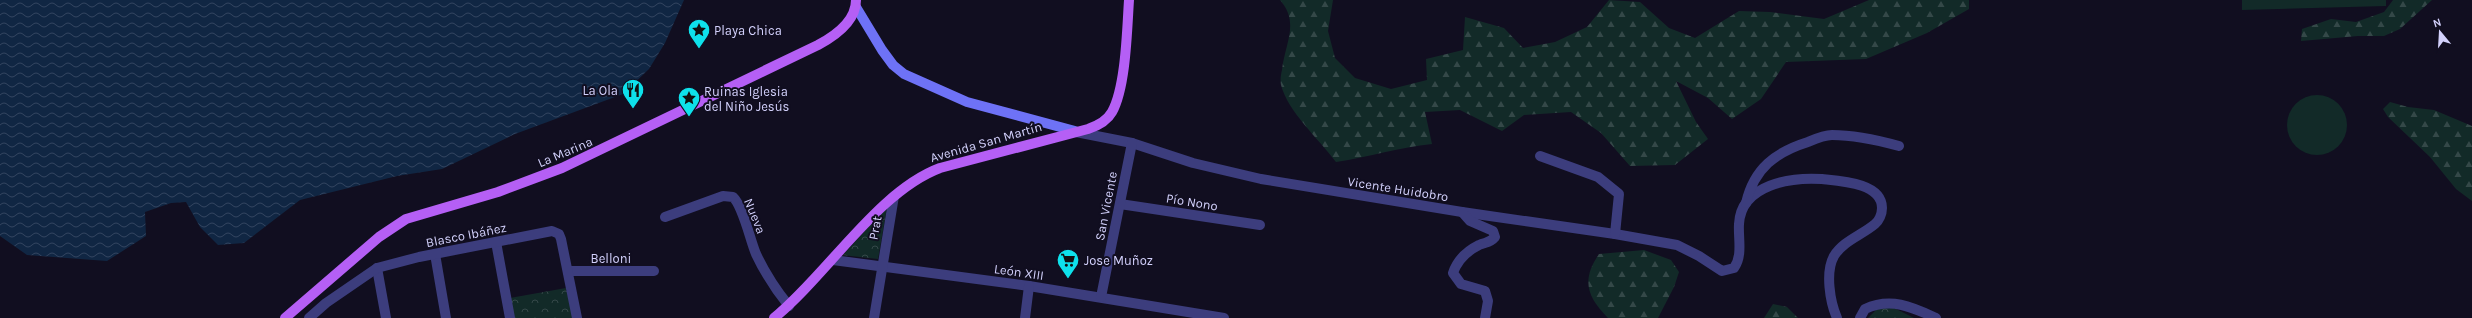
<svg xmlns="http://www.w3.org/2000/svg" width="2472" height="318" font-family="Karla,sans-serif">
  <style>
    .grass { fill: #122a28 }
    .forest { fill: url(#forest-firs) }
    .park { fill: url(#park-crowns) }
    .water { fill: url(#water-waves) }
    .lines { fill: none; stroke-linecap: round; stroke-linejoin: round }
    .street { stroke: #3c3d7d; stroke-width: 10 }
    .secondary { stroke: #6e72f6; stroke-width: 10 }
    .primary { stroke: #b55ff5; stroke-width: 10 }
    .labels { text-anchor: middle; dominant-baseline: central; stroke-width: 4; stroke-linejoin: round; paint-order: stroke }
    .poi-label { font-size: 13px; fill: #d3d1fc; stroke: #110e20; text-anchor: start }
    .street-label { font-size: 13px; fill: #d3d1fc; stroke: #110e20 }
  </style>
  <defs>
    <pattern id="forest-firs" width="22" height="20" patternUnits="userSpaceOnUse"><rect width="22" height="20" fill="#122a28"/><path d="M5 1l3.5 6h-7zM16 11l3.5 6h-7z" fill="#344848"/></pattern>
    <pattern id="park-crowns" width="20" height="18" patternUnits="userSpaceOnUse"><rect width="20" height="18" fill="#122a28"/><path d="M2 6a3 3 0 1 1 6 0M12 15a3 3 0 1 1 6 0" fill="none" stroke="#344848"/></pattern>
    <pattern id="water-waves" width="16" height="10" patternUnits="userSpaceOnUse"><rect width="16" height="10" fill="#102643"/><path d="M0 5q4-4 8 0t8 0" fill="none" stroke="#32445f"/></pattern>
  </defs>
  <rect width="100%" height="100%" fill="#110e20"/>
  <!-- grass -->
  <g class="grass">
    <polygon points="2242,0 2386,0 2386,6 2242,10"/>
    <circle cx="2317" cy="125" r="30"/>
  </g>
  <!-- forest -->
  <g class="forest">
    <path d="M 1280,0 L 1333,0 L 1328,31 L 1335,58 L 1355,78 L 1391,89 L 1427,80 L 1426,59 L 1463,50 L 1465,17 L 1504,28 L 1523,48 L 1555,42 L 1587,27 L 1609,0 L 1640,2 L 1669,28 L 1695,38 L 1739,11 L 1770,12 L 1824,19 L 1869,0 L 1969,0 L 1969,9 L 1927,33 L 1866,59 L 1786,62 L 1761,99 L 1732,119 L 1708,98 L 1676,81 L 1696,122 L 1708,139 L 1675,165 L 1630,166 L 1601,133 L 1571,112 L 1524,115 L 1502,131 L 1460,110 L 1425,112 L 1432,144 C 1400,147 1369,157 1336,162 C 1319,139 1288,112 1281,85 C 1280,80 1281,74 1282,70 C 1285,43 1300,23 1280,0 Z"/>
    <polygon points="2393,0 2432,0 2400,29 2384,36 2358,36 2301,41 2302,29 2331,19 2356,22 2384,12"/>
    <polygon points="2390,102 2408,107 2434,110 2472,126 2472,201 2456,189 2430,157 2388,117 2383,109"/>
    <path d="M 1644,250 L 1671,260 L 1679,272 L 1674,287 L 1658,318 L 1608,318 C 1587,297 1581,280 1599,254 Z"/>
    <polygon points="1773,304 1787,307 1798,318 1764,318"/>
  </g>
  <!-- park -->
  <g class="park">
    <polygon points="887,207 878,259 842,255 844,254"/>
    <polygon points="566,288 573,318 514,318 510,298"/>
    <polygon points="1888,305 1914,318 1868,318 1876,310"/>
  </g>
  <!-- water -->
  <polygon class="water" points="0,0 684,0 665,43 649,69 623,94 515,134 442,169 397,176 300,200 244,243 218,245 200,227 186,202 171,203 145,212 146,236 107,261 27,255 0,236"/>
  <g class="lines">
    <!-- street -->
    <g class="street">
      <path d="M 1076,132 L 1132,143 L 1193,163 L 1261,179 L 1462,212 L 1615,234 L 1677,245 L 1699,256 L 1722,271 L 1734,268 C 1743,256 1738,238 1739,224 C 1741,184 1792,177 1822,179 C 1841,181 1882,183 1882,208 C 1882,214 1879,221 1875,224 C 1862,235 1843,241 1834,256 C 1825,272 1830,302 1837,318"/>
      <polyline points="1540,156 1598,177 1619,194 1615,234"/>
      <path d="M 1746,203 C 1754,168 1776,152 1808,142 C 1815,139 1824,135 1832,135 C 1855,135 1877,140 1899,146"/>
      <polyline points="1120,204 1260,225"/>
      <path d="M 1462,212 L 1470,221 L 1493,231 L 1495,237 C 1490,243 1486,242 1479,245 C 1467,251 1457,261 1453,273 L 1461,284 L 1485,291 L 1488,301 L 1485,318"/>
      <path d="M 665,217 L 723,196 L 733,197 C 743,206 750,240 756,254 C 765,273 776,290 789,306"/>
      <polyline points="496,242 510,318"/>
      <polyline points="435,254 446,318"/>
      <polyline points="833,260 1029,286 1224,318"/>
      <polyline points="377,268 386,318"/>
      <polyline points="568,271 654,271"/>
      <polyline points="1101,297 1132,143"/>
      <polyline points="309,318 326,303 377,268 419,257 552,231 559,234 561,239 577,318"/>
      <polyline points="874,318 894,196"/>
      <polyline points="1025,318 1029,286"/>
      <path d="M 1860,318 L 1865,309 C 1891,297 1912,307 1936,318"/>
    </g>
    <!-- secondary -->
    <polyline class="secondary" points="856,7 882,50 893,65 904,74 967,102 1075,131"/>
    <!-- primary -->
    <g class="primary">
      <path d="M 285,318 L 379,237 L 406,219 L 498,192 L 562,168 L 818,45 C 835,36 856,21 856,0"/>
      <path d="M 774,318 C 827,275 878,191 940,168 L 1088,129 C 1097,126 1107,121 1112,112 C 1126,87 1127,29 1129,0"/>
    </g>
  </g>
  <!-- icons -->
  <defs>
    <g id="sight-pin" transform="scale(1.15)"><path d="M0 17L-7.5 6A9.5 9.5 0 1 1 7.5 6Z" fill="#0ee1eb" stroke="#110e20"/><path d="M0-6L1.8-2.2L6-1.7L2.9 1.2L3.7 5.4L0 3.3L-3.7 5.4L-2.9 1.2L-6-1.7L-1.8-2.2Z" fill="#111"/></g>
    <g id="restaurant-pin" transform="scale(1.15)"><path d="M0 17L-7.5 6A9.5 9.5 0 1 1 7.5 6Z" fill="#0ee1eb" stroke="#110e20"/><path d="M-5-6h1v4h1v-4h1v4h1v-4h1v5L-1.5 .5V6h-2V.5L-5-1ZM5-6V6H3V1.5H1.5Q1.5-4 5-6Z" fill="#111"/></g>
    <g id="supermarket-pin" transform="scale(1.15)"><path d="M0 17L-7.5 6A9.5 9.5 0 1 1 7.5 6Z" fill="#0ee1eb" stroke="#110e20"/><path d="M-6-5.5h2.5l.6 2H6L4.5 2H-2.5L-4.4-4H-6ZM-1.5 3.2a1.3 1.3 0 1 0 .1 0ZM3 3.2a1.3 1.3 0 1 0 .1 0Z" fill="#111"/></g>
  </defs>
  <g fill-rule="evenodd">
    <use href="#sight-pin" x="699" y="30"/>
    <use href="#restaurant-pin" x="633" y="90"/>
    <use href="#sight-pin" x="689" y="98"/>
    <use href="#supermarket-pin" x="1068" y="260"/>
  </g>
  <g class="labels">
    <!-- poi labels -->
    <g class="poi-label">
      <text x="714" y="30">Playa Chica</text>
      <text x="618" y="90" text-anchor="end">La Ola</text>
      <text x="704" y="91">Ruinas Iglesia<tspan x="704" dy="15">del Niño Jesús</tspan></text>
      <text x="1084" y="260">Jose Muñoz</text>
    </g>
    <!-- street labels -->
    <g class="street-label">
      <text transform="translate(986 142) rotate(-16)">Avenida San Martín</text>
      <text transform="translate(565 152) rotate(-23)">La Marina</text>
      <text transform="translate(1398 189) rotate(9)">Vicente Huidobro</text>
      <text transform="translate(1192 202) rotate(9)">Pío Nono</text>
      <text transform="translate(1106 206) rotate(-79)">San Vicente</text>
      <text transform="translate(755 216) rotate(68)">Nueva</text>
      <text transform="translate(875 228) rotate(-80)">Prat</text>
      <text transform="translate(466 235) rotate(-11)">Blasco Ibáñez</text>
      <text x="611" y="258">Belloni</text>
      <text transform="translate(1019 272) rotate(8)">León XIII</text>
    </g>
  </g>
  <!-- north arrow -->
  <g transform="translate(2440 32) rotate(342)" stroke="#110e20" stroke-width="3" paint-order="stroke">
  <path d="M0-3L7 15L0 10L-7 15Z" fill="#d3d1fc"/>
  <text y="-6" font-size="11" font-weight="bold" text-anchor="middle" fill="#d3d1fc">N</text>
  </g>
</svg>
